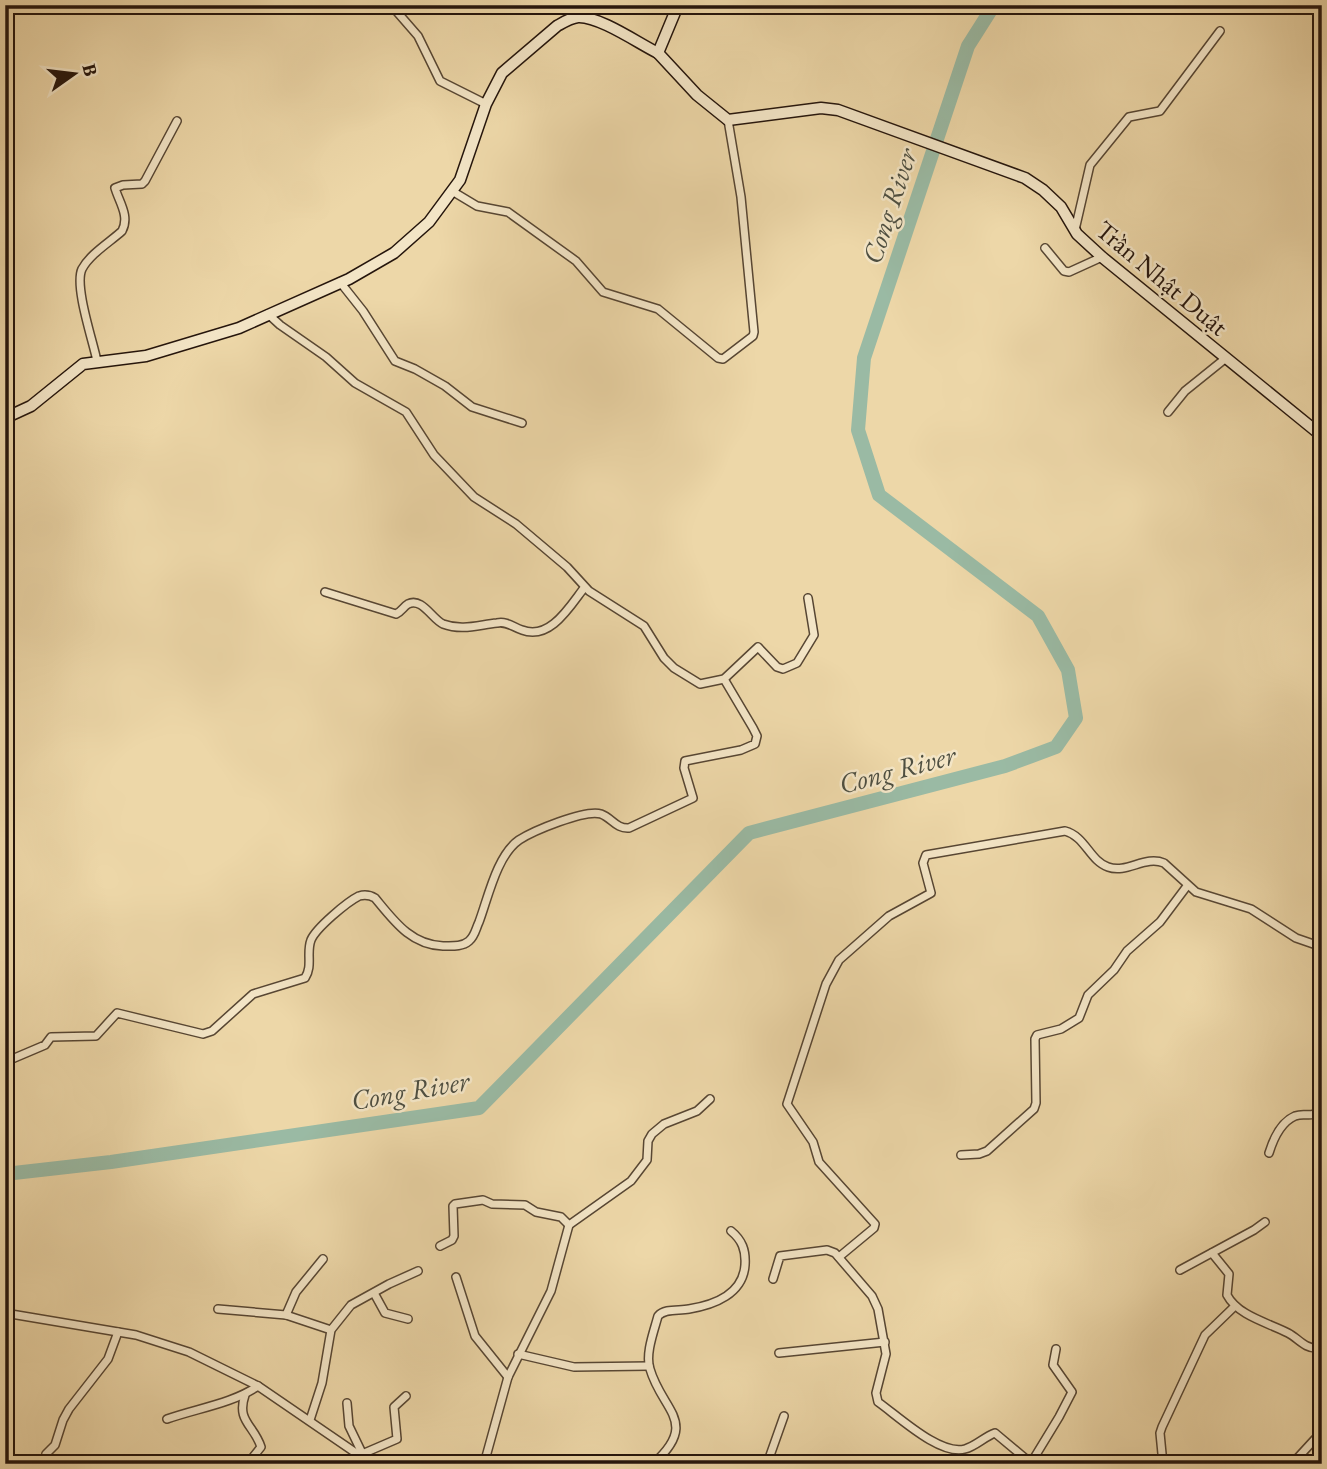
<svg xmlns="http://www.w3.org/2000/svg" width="1327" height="1469" font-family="'EB Garamond',serif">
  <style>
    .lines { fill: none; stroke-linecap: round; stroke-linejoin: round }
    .river { stroke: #9abaa4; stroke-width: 14 }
    .street-casing { stroke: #574633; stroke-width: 10 }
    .secondary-casing { stroke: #25150c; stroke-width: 13 }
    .street { stroke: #f3e5c6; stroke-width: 7 }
    .secondary { stroke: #f3e5c6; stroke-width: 10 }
    .labels { text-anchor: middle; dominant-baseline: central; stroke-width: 5; stroke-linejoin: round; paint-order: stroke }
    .street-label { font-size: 26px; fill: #25150c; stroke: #f3e5c6 }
    .water-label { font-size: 28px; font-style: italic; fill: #4e4f41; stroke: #f3e5c6 }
  </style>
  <rect width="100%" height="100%" fill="#edd7a8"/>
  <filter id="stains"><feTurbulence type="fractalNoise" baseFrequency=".00286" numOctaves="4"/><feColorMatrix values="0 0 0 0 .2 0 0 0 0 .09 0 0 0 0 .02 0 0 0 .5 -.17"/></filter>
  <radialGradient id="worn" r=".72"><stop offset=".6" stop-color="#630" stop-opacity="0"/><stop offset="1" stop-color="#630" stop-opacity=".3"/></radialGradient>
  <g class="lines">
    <!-- river -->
    <polyline class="river" points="5,1174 111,1162 479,1108 749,833 1005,766 1056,747 1076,718 1068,670 1038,616 879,495 858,430 864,358 968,46 994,5"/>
    <!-- street casing -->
    <g class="street-casing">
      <g id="street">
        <polyline points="391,5 418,36 440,81 486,104"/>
        <polyline points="452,191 477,206 508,212 576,261 603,292 658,309 718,358 723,359 753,336 754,332 741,197 728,120"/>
        <polyline points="1075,230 1090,165 1129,117 1160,111 1220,31"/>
        <polyline points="1045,248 1064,271 1069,272 1102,257"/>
        <polyline points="1322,254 1319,266 1322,289"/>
        <polyline points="340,282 363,311 395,361 415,369 445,386 472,407 522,423"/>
        <polyline points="268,314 280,325 326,357 355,383 406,412 434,455 474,497 516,524 567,567 589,591 644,626 664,658 674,668 700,684 724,679 758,647 777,667 783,669 797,663 814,635 808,598"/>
        <path d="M 97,361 C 93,341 74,286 82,269 C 90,254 110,242 122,231 C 130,216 119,202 115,188 L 123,185 L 142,184 L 145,181 L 177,121"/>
        <polyline points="1168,412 1185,391 1226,358"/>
        <path d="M 325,592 L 396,614 C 402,611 403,607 408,604 C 422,597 432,619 443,624 C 462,631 478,625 497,623 C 507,621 513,627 522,630 C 550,641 570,606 584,588"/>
        <path d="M 5,1062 L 45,1045 L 51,1037 L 96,1036 L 117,1013 L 203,1034 L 212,1031 L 253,994 L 305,978 C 313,966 306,953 311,940 C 316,928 347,902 359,896 C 366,894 370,895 375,898 C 394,921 411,945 443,946 C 452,946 462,947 469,941 C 475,936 476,928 479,922 C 488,898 497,855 519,840 C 533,831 585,809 601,814 C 612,818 616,829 629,828 L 693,798 L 684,768 L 685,761 L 741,750 L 755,744 L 757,736 L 753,728 L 724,679"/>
        <path d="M 1269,1153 C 1273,1140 1281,1122 1295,1116 C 1306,1112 1310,1119 1322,1110"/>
        <polyline points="961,1155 979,1154 987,1151 1034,1109 1036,1103 1035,1039 1037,1035 1061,1029 1079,1018 1088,995 1114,970 1127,951 1160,922 1187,886"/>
        <polyline points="440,1246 452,1240 454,1236 453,1206 455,1204 483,1200 492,1204 525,1205 536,1212 561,1217 569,1225"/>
        <path d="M 1212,1253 L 1229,1274 L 1227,1295 C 1238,1316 1269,1323 1288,1333 C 1298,1338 1305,1349 1317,1348 L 1322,1344"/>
        <path d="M 839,1257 L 874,1228 L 875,1224 L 819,1162 L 813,1142 L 787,1104 L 826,984 L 839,960 L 889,916 L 931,893 L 923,863 L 926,855 L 1065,831 C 1085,836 1090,861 1108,867 C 1127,874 1145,855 1164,863 L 1196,892 L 1251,909 L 1296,938 L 1322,947"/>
        <polyline points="1180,1270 1254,1230 1265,1222"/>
        <polyline points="456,1277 475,1336 508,1377"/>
        <path d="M 773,1279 L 780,1256 L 827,1250 L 835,1253 L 872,1296 L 878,1309 L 886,1354 L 876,1393 L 878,1402 C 898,1416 940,1456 965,1449 C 976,1446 984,1437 995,1433 L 1032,1464"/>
        <polyline points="374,1293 385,1313 408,1319"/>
        <polyline points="218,1309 286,1315 331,1330"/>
        <polyline points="5,1313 136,1335 189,1352 258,1386 372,1464"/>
        <polyline points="286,1315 296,1292 323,1259"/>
        <polyline points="779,1353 885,1342"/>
        <polyline points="518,1354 574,1367 649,1366"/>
        <polyline points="347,1403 349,1426 363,1455"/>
        <path d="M 167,1419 C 198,1408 231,1404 258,1386"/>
        <polyline points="310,1420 322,1383 331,1330 351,1305 389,1284 418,1271"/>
        <polyline points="46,1454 55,1445 63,1420 69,1409 108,1359 118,1332"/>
        <polyline points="362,1454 397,1439 394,1407 406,1396"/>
        <path d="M 225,1461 L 249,1462 L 261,1447 C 254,1425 236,1421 245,1395"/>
        <polyline points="1031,1463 1059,1417 1072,1392 1053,1365 1056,1349"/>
        <polyline points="484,1464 508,1377 551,1291 569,1225 631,1181 647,1160 648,1141 652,1134 664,1124 697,1111 710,1099"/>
        <path d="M 653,1464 C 700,1422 662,1411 650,1369 C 645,1354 654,1331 658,1316 C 665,1308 679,1311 689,1309 C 714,1305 743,1294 745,1265 C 746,1250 742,1240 731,1231"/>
        <polyline points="767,1464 784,1416"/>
        <polyline points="1163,1464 1160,1433 1162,1427 1205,1335 1235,1306"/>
        <polyline points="1292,1464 1315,1439"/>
      </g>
    </g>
    <!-- secondary casing -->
    <g class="secondary-casing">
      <g id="secondary">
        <polyline points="678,5 658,53 697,95 728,120 821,108 838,110 1025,178 1043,190 1061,207 1077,234 1102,257 1322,436"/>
        <path d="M 5,418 L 31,406 L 83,364 L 146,356 L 239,328 L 349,279 L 394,253 L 429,222 L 460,180 L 486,104 L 502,73 L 557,26 C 564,22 570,18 578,17 C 599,16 638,43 658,53"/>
      </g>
    </g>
    <!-- street -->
    <use href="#street" class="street"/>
    <!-- secondary -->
    <use href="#secondary" class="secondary"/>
  </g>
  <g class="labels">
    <!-- street labels -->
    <g class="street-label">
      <text transform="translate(1162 278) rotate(40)">Trần Nhật Duật</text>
    </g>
    <!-- water labels -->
    <g class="water-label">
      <text transform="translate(889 206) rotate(-72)">Cong River</text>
      <text transform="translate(897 769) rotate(-15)">Cong River</text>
      <text transform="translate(410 1090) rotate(-10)">Cong River</text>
    </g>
  </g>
  <!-- margin -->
  <rect width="1327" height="1469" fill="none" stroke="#edd7a8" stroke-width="28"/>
  <rect x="7" y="7" width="1313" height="1455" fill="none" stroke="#25150c" stroke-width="3.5"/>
  <rect x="14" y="14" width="1299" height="1441" fill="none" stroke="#25150c" stroke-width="2"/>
  <!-- north arrow -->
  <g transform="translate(74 74) rotate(76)" stroke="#f3e5c6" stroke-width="5" paint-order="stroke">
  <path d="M0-5L12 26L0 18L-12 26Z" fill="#25150c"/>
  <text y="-10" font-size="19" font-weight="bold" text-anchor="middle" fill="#25150c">B</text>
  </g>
  <rect width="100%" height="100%" filter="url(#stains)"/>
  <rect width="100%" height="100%" fill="url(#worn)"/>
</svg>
